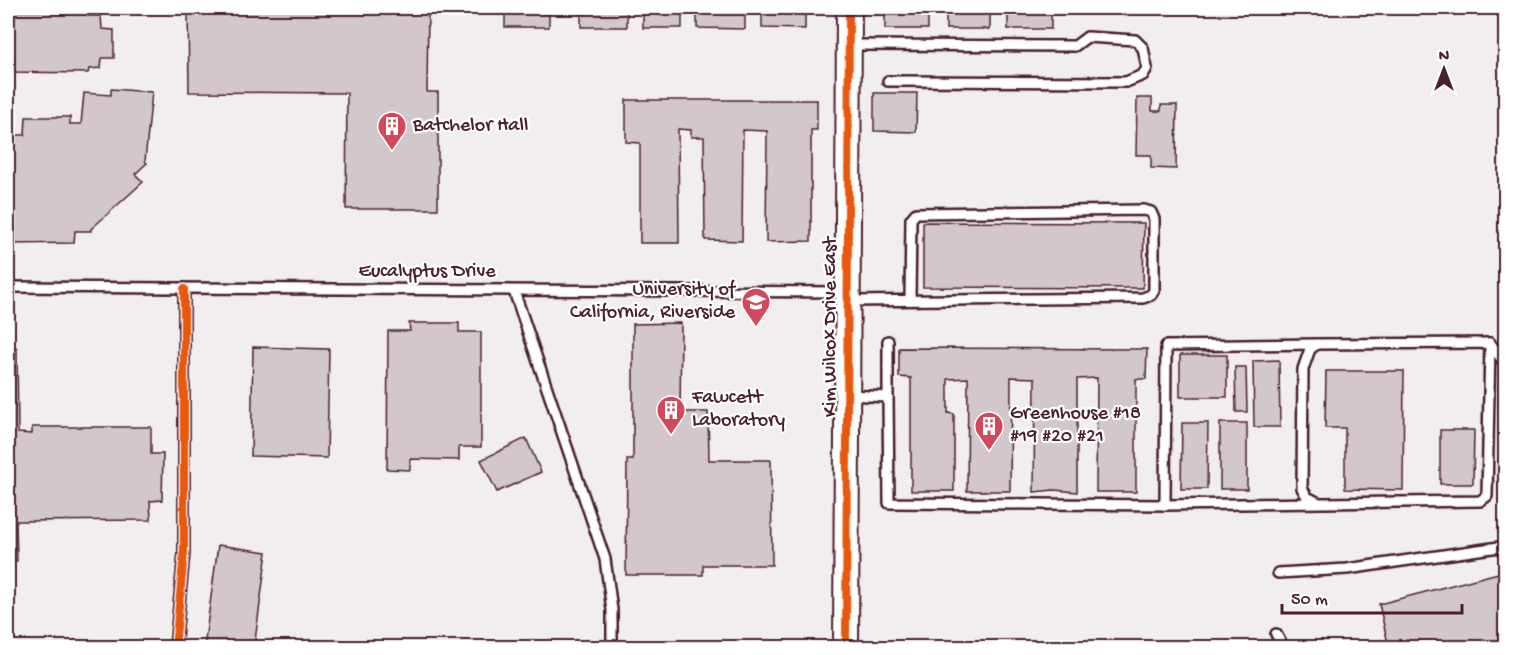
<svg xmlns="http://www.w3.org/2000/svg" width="1513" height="655" font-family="'Gochi Hand',sans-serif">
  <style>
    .built { fill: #f2eeef }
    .building { fill: #d2c7cb; stroke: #4a1f2b; stroke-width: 1.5 }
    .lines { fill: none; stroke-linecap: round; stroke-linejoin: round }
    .service-casing { stroke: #4a1f2b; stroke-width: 14 }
    .tertiary-casing { stroke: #4a1f2b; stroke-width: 28 }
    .service { stroke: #fff; stroke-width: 9 }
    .tertiary { stroke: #fff; stroke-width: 24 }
    .cycleway-casing { stroke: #fff; stroke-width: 11 }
    .cycleway { stroke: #e8590c; stroke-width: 8 }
    .labels { text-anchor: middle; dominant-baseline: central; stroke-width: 4.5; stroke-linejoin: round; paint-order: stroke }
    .poi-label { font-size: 20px; fill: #4a1f2b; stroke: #fff; text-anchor: start }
    .street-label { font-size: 20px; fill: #4a1f2b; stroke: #fff }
  </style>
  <rect width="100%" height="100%" fill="#fff"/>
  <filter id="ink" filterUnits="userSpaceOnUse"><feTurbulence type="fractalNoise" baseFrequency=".0167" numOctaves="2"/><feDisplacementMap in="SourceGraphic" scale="12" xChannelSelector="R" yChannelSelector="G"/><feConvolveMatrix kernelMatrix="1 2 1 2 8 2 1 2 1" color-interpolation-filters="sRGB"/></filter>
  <g filter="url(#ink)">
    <!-- built -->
    <rect class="built" x="8" y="8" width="1497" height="639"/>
    <!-- building -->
    <g class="building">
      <polygon points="188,8 428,8 427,92 438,92 438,209 346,209 347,93 189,92"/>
      <rect x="505" y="8" width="44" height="19"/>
      <rect x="581" y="8" width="46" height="19"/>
      <rect x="643" y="8" width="39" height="20"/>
      <polygon points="706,8 745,8 745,29 697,28 697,12 706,12"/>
      <polygon points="762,8 805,8 805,29 762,28"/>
      <rect x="885" y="8" width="43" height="21"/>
      <rect x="946" y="8" width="44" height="21"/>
      <rect x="1008" y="8" width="43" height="21"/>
      <polygon points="8,11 89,11 89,16 101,16 102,29 114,30 114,58 102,58 101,68 89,69 88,73 8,72"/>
      <polygon points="111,89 152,92 145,161 147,163 135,174 143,182 91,229 91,231 75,231 74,243 8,244 8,135 25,135 26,117 70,117 70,124 81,124 84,93 111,95"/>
      <polygon points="874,93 917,93 916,132 874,131"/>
      <polygon points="1137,98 1152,98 1152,111 1161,111 1161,105 1177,105 1176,169 1151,168 1151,155 1136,155"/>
      <polygon points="626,100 817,100 817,130 811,130 811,241 766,242 767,131 743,130 742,241 705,240 704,137 691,137 691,130 678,129 679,243 640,243 640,143 626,142"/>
      <polygon points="923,222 1144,223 1143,288 923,287"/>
      <polygon points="409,323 459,323 459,332 481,332 481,447 459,447 459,460 410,459 410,470 387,469 388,331 410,331"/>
      <polygon points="681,323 680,412 708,412 709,460 771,460 772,565 703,565 703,575 626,575 627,460 633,460 633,324"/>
      <polygon points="253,347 329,349 327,458 251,456"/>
      <polygon points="8,348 17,348 18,433 32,434 32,427 151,427 151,454 163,454 162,500 150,501 151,520 16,521 17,561 8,561"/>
      <polygon points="899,348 1147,349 1146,379 1136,379 1136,492 1096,492 1097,378 1077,379 1077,492 1054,490 1034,492 1035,378 1011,377 1010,491 967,491 968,378 948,379 948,413 954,414 954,491 911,491 911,378 899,377"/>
      <rect x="1180" y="355" width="47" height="42"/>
      <polygon points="1279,360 1280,427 1254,427 1253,361"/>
      <polygon points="1235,367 1246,367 1247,412 1236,412"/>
      <polygon points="1326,371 1404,371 1403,490 1345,489 1345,428 1325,428"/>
      <polygon points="1182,423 1208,423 1207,489 1181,489"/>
      <rect x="1220" y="423" width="27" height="66"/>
      <polygon points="1440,430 1474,430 1473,484 1440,484"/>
      <polygon points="526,438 541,472 497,492 481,460"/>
      <polygon points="218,545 267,552 254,648 204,648"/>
      <polygon points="1506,571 1506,642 1482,648 1389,648 1379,604"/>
    </g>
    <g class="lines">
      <!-- service casing -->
      <g class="service-casing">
        <g id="service">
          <polyline points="1498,8 1506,15"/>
          <polyline points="850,45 1075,46 1087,37 1135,40 1143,48 1147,68 1143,75 1126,82 888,81"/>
          <polyline points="8,287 847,292"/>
          <polyline points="514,291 605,559 612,610 612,648"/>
          <polyline points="849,301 1143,298 1151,295 1154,290 1154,219 1151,212 1144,210 916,213 911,219 910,300"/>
          <polyline points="849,395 888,397 888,341"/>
          <polyline points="888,397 889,503 1165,505 1480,501 1487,496 1490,343"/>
          <polyline points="1317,502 1307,497 1302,488 1303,369 1310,349 1317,344 1490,343 1506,365"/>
          <polyline points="1165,505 1166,346 1316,344"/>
          <polyline points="1278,573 1347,569 1506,546"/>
          <polyline points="1276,634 1284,648"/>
          <polyline points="175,648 184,553 184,289"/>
        </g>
      </g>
      <!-- tertiary casing -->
      <g class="tertiary-casing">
        <polyline id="tertiary" points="846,648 849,8"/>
      </g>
      <!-- service -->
      <use href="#service" class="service"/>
      <!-- tertiary -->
      <use href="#tertiary" class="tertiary"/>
      <!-- cycleway casing -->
      <g class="cycleway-casing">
        <g id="cycleway">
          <polyline points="175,648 184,553 184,289"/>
          <polyline points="846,648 849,8"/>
        </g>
      </g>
      <!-- cycleway -->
      <use href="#cycleway" class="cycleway"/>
    </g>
  </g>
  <!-- icons -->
  <defs>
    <g id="building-pin" transform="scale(1.5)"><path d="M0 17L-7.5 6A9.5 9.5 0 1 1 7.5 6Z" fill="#d1495b" stroke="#fff"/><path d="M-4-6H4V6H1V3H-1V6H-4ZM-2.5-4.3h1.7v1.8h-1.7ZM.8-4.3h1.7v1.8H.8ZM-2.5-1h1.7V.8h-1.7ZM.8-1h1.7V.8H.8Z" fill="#fff"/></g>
    <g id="university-pin" transform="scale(1.5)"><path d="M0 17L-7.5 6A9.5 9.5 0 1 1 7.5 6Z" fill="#d1495b" stroke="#fff"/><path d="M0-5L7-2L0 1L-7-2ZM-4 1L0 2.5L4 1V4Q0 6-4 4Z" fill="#fff"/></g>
  </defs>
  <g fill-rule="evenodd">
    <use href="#building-pin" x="392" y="126"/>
    <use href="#university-pin" x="756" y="302"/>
    <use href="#building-pin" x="671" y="410"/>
    <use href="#building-pin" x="989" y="426"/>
  </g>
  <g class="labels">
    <!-- poi labels -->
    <g class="poi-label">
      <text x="413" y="126">Batchelor Hall</text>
      <text x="735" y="290" text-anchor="end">University of<tspan x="735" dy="23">California, Riverside</tspan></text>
      <text x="692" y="398">Fawcett<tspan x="692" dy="23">Laboratory</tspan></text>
      <text x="1010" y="414">Greenhouse #18<tspan x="1010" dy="23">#19 #20 #21</tspan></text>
    </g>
    <!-- street labels -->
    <g class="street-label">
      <text x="427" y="272">Eucalyptus Drive</text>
      <text transform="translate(831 327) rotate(-90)">Kim Wilcox Drive East</text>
    </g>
  </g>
  <!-- margin -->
  <rect width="1513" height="655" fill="none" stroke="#fff" stroke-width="30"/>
  <rect x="15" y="15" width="1483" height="625" fill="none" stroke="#4a1f2b" stroke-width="2" filter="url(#ink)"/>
  <!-- north arrow -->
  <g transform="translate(1444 69)" stroke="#ffffff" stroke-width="4.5" paint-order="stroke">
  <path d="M0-4.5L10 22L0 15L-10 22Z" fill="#4a1f2b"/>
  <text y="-9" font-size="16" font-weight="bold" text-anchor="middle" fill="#4a1f2b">N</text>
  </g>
  <!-- scale -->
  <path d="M1282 604v9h180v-9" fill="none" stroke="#4a1f2b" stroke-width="3"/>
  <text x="1291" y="604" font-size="18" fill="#4a1f2b" stroke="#ffffff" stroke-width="4.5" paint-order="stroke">50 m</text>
</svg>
